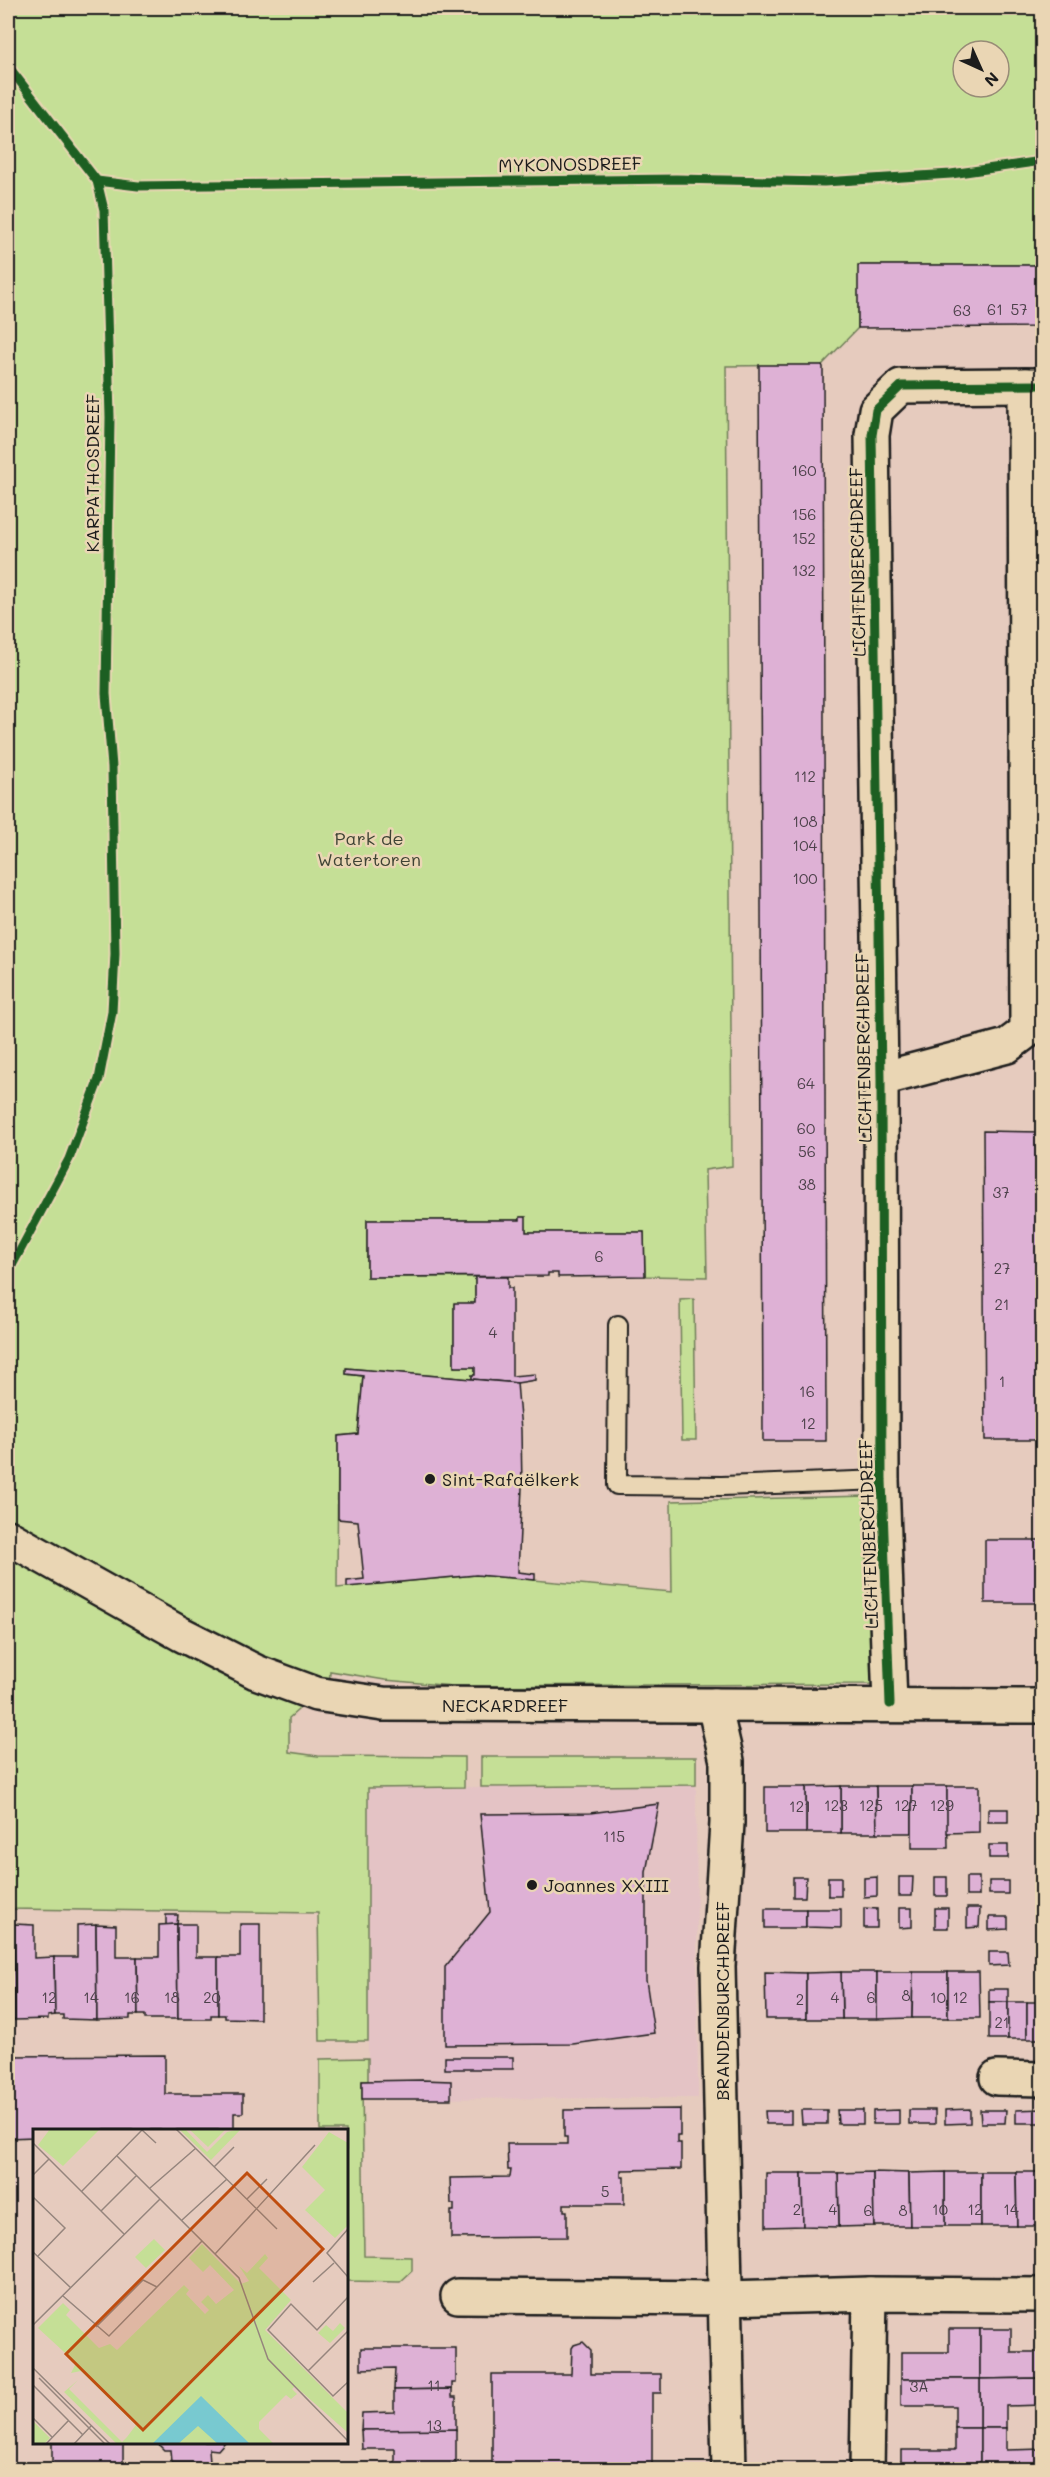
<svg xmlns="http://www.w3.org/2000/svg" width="1050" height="2477" font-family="Mali,sans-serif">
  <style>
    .built { fill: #e4c3c5 }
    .green { fill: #c5df96; stroke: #707e59; stroke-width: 1.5; fill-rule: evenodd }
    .building { fill: #deb1d5; stroke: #1c1c1c; stroke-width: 1.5 }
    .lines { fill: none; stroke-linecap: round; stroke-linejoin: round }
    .service-casing { stroke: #1c1c1c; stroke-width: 22 }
    .minor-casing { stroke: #1c1c1c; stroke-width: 38 }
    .service { stroke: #ead6b4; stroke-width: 18 }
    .minor { stroke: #ead6b4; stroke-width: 33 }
    .cycleway-casing { stroke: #ead6b4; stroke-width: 13 }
    .cycleway { stroke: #1b5e20; stroke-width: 9 }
    .poi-dot { fill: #1c1c1c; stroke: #ead6b4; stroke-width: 2 }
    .labels { text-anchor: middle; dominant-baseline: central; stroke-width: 5; stroke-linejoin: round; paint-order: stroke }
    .number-label { font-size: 15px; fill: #4c414a }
    .street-label { font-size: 18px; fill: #1c1c1c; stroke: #ead6b4 }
    .park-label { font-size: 18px; fill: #3e4334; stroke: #ead6b4 }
    .poi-label { font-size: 18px; fill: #1c1c1c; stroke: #ead6b4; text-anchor: start }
    .inset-road { fill: none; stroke: #95857d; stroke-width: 1.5 }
    .view { fill: #bf4d0f; fill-opacity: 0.15; stroke: #bf4d0f; stroke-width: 3 }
    .inset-edge { fill: none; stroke: #1c1c1c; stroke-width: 3 }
  </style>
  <rect width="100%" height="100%" fill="#e6cbbe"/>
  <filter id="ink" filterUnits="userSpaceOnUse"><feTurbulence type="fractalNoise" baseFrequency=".0167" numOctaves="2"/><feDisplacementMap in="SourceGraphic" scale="12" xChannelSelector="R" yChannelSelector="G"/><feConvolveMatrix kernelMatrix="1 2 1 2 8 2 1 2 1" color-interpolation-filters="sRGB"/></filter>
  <g filter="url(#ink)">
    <!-- built -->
    <polygon class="built" points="696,1785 698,2098 362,2099 362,2081 368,2080 368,1788"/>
    <!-- green -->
    <g class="green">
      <path d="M 8,8 L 1042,8 L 1042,265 L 859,265 L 858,328 L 822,365 L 726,366 L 732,1166 L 705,1170 L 707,1277 L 645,1276 L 644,1232 L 526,1232 L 525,1217 L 520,1217 L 520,1220 L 367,1220 L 367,1277 L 475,1277 L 475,1303 L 454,1304 L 454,1367 L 475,1367 L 475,1375 L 472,1375 L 472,1379 L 347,1368 L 346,1374 L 363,1376 L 358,1434 L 338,1436 L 337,1588 L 476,1575 L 672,1592 L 671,1501 L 867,1496 L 874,1684 L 453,1686 L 385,1680 L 330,1671 L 329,1697 L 316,1694 L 289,1718 L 289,1752 L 318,1756 L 464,1757 L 464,1787 L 368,1788 L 368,2041 L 320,2041 L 318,1913 L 8,1909 ZM 963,51 L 999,51 L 999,87 L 963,87 Z"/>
      <polygon points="694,1299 696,1440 682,1440 680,1300"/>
      <polygon points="481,1757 696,1757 696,1785 481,1787"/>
      <polygon points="368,2058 368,2081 362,2081 364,2256 412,2257 412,2271 400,2282 347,2281 346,2130 320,2130 320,2059"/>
    </g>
    <!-- building -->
    <g class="building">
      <polygon points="858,265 1042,265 1042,327 858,328"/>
      <polygon points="759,365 822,365 823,367 826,1441 763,1441"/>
      <polygon points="983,1131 1042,1132 1042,1440 985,1440"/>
      <polygon points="520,1217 526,1217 526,1232 644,1232 645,1276 558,1277 558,1273 548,1273 548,1276 367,1277 367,1220 520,1220"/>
      <polygon points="475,1277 508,1277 508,1288 512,1288 512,1376 535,1374 535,1380 517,1383 472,1379 472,1375 475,1375 475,1367 454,1367 454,1303 475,1303"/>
      <polygon points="346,1368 517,1383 521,1430 522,1488 518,1572 535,1574 535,1580 476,1575 347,1587 347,1581 364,1579 358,1521 338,1519 338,1436 358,1434 363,1376 346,1374"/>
      <rect x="985" y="1540" width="57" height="63"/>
      <polygon points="841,1786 876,1786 877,1833 841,1833"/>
      <polygon points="841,1786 841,1833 806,1833 806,1787"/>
      <polygon points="876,1786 912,1786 912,1833 877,1833"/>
      <polygon points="912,1786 947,1786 948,1848 912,1848"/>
      <polygon points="947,1786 979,1786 979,1832 947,1833"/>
      <rect x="765" y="1787" width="41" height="46"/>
      <polygon points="659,1804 646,1872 646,1980 654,2033 573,2044 445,2045 445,1967 490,1912 480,1814 590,1813"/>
      <rect x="988" y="1809" width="20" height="13"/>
      <rect x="989" y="1845" width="19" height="13"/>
      <polygon points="793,1877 806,1877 805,1897 793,1897"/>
      <rect x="828" y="1877" width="13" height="19"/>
      <polygon points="877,1877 877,1896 864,1897 864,1878"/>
      <polygon points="899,1877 913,1877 912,1896 899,1896"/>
      <rect x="935" y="1877" width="12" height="19"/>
      <rect x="966" y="1877" width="13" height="19"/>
      <rect x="989" y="1881" width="19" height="13"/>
      <polygon points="864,1908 877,1909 877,1928 864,1928"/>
      <polygon points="899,1908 912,1908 912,1927 899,1928"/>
      <rect x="935" y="1908" width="13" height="20"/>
      <polygon points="967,1908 980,1908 979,1927 967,1928"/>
      <rect x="765" y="1909" width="41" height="19"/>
      <polygon points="806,1909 841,1909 841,1928 806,1927"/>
      <polygon points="166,1915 178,1915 177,1924 166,1925"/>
      <polygon points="989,1917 1008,1917 1008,1929 989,1930"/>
      <polygon points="14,1924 34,1925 34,1958 54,1957 55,2015 48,2016 48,2019 15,2020"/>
      <polygon points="96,1924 97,2020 63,2019 63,2015 55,2015 54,1957 77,1957 77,1925"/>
      <polygon points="96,1924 116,1925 116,1957 137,1957 138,2015 130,2015 130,2019 97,2020"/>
      <polygon points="177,1924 178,2019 145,2019 145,2015 138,2015 137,1957 159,1957 159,1925"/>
      <polygon points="177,1924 196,1924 196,1957 218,1957 218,2015 211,2015 211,2019 178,2019"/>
      <polygon points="240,1924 260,1924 260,2019 225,2018 225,2015 218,2015 218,1957 240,1957"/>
      <polygon points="8,1925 14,1925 15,2020 8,2020"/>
      <polygon points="989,1952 1008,1952 1009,1965 989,1966"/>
      <polygon points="765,1972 806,1973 806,2019 766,2019"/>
      <polygon points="841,1972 877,1972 877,2019 842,2019"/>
      <polygon points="841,1972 842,2019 806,2019 806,1973"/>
      <polygon points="877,1972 913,1972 912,2018 877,2019"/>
      <polygon points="913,1972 948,1972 948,2018 912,2018"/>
      <polygon points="948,1972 979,1972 980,2018 948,2018"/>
      <rect x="989" y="1989" width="19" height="13"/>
      <rect x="989" y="2002" width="19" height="37"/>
      <rect x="1008" y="2002" width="19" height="37"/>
      <rect x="1027" y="2002" width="15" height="37"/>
      <polygon points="165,2055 165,2094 243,2094 243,2113 234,2113 234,2130 34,2130 34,2137 8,2138 8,2056"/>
      <rect x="445" y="2057" width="68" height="12"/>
      <polygon points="422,2080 451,2081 451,2099 362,2099 362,2081"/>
      <polygon points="680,2109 680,2136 677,2136 677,2143 681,2143 681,2169 621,2170 621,2177 624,2177 624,2204 564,2204 564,2211 567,2211 567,2237 451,2238 451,2211 454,2211 454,2204 451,2204 450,2178 510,2177 511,2170 508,2170 507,2144 567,2144 567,2137 564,2137 564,2110"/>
      <polygon points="970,2109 970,2123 945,2124 945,2110"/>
      <polygon points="1042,2109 1042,2123 1016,2123 1016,2110"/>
      <polygon points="801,2110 827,2110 827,2124 802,2124"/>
      <polygon points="837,2110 863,2110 863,2124 838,2124"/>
      <polygon points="899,2110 899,2124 873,2124 873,2111"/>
      <rect x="909" y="2110" width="26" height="14"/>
      <polygon points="980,2110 1006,2110 1005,2123 981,2123"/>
      <polygon points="765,2111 791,2111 791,2124 766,2124"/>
      <polygon points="873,2172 874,2226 839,2227 838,2173"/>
      <polygon points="873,2172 909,2173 910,2226 874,2226"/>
      <rect x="945" y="2172" width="36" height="54"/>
      <polygon points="945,2172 945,2226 910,2226 909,2173"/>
      <polygon points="981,2172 1016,2172 1017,2226 981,2226"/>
      <polygon points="1016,2172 1042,2172 1042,2226 1017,2226"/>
      <polygon points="766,2173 802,2173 803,2226 766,2227"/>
      <polygon points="802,2173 838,2173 839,2227 803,2226"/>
      <polygon points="949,2329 980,2329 980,2379 901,2379 901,2352 949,2352"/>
      <polygon points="980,2329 1011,2329 1011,2352 1042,2352 1042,2378 980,2379"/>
      <polygon points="583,2342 591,2350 591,2374 661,2374 661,2393 652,2393 652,2470 492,2470 492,2374 571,2374 572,2348 574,2345"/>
      <polygon points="361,2348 456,2348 456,2383 452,2383 452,2389 394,2390 395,2368 361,2369"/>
      <polygon points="1042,2378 1042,2405 1006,2406 1006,2428 980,2428 980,2379"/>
      <polygon points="901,2379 980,2379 980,2428 955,2428 955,2406 901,2406"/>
      <polygon points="452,2389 452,2397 456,2397 456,2430 361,2430 362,2413 394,2412 394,2390"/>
      <polygon points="955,2428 980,2428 980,2470 901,2470 901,2450 955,2450"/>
      <polygon points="980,2428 1006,2428 1006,2450 1042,2449 1042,2470 980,2470"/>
      <polygon points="456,2429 456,2463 452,2463 452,2470 395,2470 395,2449 362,2449 361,2430"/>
      <rect x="52" y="2442" width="71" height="28"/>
      <polygon points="156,2442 225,2442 218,2450 209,2449 210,2463 172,2463 171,2450 164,2450"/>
    </g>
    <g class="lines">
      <!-- service casing -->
      <g class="service-casing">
        <polyline id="service" points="618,1325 617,1485 722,1486 882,1480"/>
      </g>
      <!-- minor casing -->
      <g class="minor-casing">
        <g id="minor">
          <polyline points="881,1079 1007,1046 1027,1031 1025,385"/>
          <polyline points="8,1537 181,1634 256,1672 316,1694 383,1704 1042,1706"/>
          <polyline points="890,1704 882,1480 881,1079 872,435 876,410 901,386 1042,385"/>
          <polyline points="714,1705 727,1761 727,1823 718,1966 729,2470"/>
          <polyline points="997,2078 1042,2079"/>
          <polyline points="458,2296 725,2298 870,2294 1042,2295"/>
          <polyline points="867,2470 870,2294"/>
        </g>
      </g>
      <!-- service -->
      <use href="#service" class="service"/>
      <!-- minor -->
      <use href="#minor" class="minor"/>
      <!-- cycleway casing -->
      <g class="cycleway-casing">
        <g id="cycleway">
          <polyline points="8,66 97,181 104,210 110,417 106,694 112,767 115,954 112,1012 99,1079 69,1159 8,1273"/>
          <polyline points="97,181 138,186 676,179 824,182 951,174 1042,161"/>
          <polyline points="890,1704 882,1480 881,1079 872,435 876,410 901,386 1042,385"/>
        </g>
      </g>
      <!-- cycleway -->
      <use href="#cycleway" class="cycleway"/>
    </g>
  </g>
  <!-- markers -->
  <g class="poi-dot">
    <circle cx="430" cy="1479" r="6"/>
    <circle cx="532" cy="1885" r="6"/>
  </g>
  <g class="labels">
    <!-- number labels -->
    <g class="number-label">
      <text x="995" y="309">61</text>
      <text x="1019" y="309">57</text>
      <text x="962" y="310">63</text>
      <text x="804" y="470">160</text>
      <text x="804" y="514">156</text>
      <text x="804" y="538">152</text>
      <text x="804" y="570">132</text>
      <text x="805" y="776">112</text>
      <text x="805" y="821">108</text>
      <text x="805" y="845">104</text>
      <text x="805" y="878">100</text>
      <text x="806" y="1083">64</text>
      <text x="806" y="1128">60</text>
      <text x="807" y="1151">56</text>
      <text x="807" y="1184">38</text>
      <text x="1001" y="1192">37</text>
      <text x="599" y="1256">6</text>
      <text x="1002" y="1268">27</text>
      <text x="1002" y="1304">21</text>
      <text x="493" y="1332">4</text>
      <text x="1002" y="1381">1</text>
      <text x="807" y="1391">16</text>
      <text x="808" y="1423">12</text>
      <text x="836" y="1805">123</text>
      <text x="871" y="1805">125</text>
      <text x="906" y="1805">127</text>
      <text x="942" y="1805">129</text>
      <text x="800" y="1806">121</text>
      <text x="614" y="1836">115</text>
      <text x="906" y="1995">8</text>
      <text x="49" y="1997">12</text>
      <text x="91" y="1997">14</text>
      <text x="132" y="1997">16</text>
      <text x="172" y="1997">18</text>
      <text x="212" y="1997">20</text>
      <text x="835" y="1997">4</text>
      <text x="871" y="1997">6</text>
      <text x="938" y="1997">10</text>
      <text x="960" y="1997">12</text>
      <text x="800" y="1999">2</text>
      <text x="1002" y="2022">21</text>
      <text x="605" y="2191">5</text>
      <text x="797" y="2209">2</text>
      <text x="833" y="2209">4</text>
      <text x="940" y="2209">10</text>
      <text x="975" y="2209">12</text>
      <text x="1011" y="2209">14</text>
      <text x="868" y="2210">6</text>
      <text x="903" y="2210">8</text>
      <text x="434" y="2385">11</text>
      <text x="919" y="2386">3A</text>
      <text x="434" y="2425">13</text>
    </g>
    <!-- street labels -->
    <g class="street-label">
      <text transform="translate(570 164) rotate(-1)">MYKONOSDREEF</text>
      <text transform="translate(92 473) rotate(-90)">KARPATHOSDREEF</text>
      <text transform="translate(857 562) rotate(-91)">LICHTENBERCHDREEF</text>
      <text transform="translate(863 1048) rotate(-91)">LICHTENBERCHDREEF</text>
      <text transform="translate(868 1534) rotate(-92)">LICHTENBERCHDREEF</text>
      <text x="505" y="1705">NECKARDREEF</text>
      <text transform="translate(722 2001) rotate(-90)">BRANDENBURCHDREEF</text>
    </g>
    <!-- park labels -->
    <g class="park-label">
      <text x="369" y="838">Park de<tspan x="369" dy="21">Watertoren</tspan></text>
    </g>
    <!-- poi labels -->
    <g class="poi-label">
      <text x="442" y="1479">Sint-Rafaëlkerk</text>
      <text x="544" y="1885">Joannes XXIII</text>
    </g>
  </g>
  <!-- overview -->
  <g transform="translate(33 2129)">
    <rect width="315" height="315" fill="#e6cbbe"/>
    <path d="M 17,0 L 67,0 L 30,37 L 5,16 ZM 146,0 L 152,0 L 174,23 L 194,3 L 208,0 L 178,31 ZM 156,0 L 193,0 L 175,18 ZM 296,3 L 315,14 L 315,96 L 302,109 L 272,81 L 292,61 L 269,38 ZM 121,110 L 132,121 L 113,139 L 102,128 ZM 169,115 L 208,155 L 216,152 L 206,137 L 214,144 L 232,125 L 235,129 L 226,139 L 258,171 L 232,201 L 315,284 L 314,303 L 262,257 L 259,260 L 264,265 L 258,270 L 253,266 L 226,293 L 226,300 L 241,315 L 84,315 L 31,263 L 45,251 L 36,260 L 89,313 L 94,308 L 103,296 L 48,242 L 38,244 L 43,234 L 5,199 L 30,174 L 37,181 L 33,186 L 66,219 L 77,215 L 84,221 L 151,156 L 156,161 L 153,165 L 172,185 L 176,181 L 168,173 L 175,166 L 183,175 L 201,161 L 177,136 L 170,143 L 156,129 ZM 307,194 L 312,199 L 297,214 L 285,204 L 293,196 L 300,202 ZM 0,292 L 17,309 L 11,315 L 0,315 Z" fill="#c5df96"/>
    <path d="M 168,267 L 217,315 L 185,315 L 165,297 L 145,315 L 119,315 Z" fill="#78c9d0"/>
    <path class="inset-road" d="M 143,0 L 244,100M 109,1 L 123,14M 0,14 L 91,105M 84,27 L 206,149 L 235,230 L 315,312M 181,38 L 201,18M 0,46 L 16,30M 117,59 L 163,19M 48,63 L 110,0M 0,68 L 32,99 L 5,127M 214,70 L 234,50M 68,82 L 104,46M 149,91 L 194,50M 315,100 L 294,124 L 315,148M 0,123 L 38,159M 182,125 L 282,16M 280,153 L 301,134M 30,167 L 76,207 L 169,112M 315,168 L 284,201 L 258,175 L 235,201 L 300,267 L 315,253M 0,196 L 127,70M 63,198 L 110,151 L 124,158M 0,239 L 77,315M 275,242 L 315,202M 6,249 L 72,315M 0,256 L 50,306M 0,289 L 19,308M 13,315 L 36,291M 41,315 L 58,297"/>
    <path class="view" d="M 214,44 L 290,120 L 110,301 L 33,225 Z"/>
    <rect width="315" height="315" class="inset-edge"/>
  </g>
  <!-- margin -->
  <rect width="1050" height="2477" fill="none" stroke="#ead6b4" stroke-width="30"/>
  <rect x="15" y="15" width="1020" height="2447" fill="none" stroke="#1c1c1c" stroke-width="2" filter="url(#ink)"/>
  <!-- north arrow -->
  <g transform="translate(981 69) rotate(135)"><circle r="28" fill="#ead6b4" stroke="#988c77" stroke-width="1.5"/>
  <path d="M0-4.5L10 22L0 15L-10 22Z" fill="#1c1c1c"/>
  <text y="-9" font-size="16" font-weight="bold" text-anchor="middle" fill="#1c1c1c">N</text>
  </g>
</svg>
